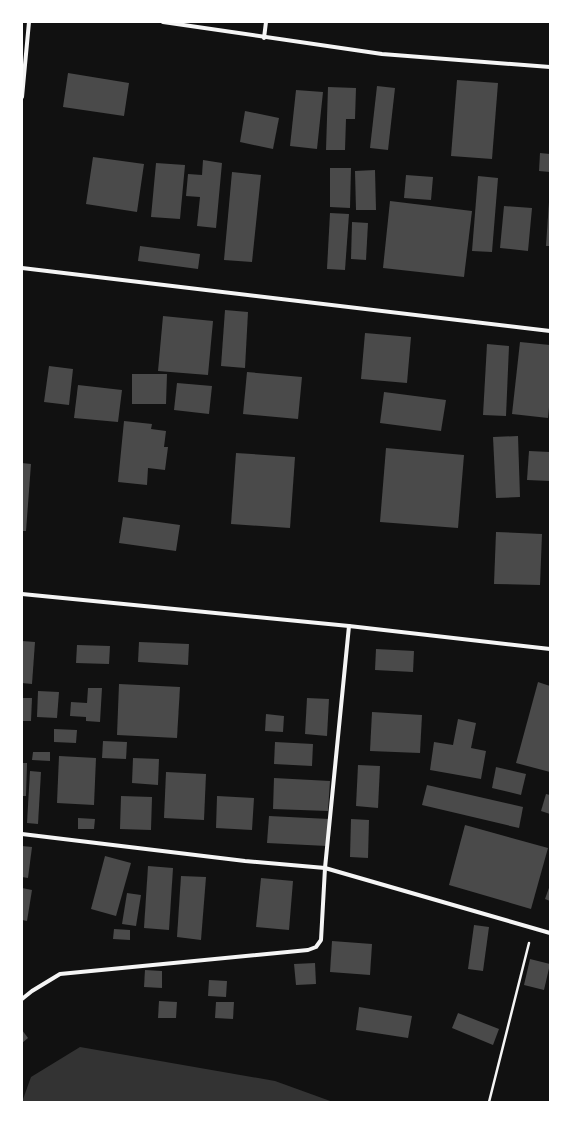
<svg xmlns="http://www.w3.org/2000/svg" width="572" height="1124" font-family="Mulish,sans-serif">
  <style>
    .water { fill: #333 }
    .building { fill: #4a4a4a }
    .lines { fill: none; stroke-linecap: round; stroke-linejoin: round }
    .path { stroke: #f5f5f5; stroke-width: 2.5 }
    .minor { stroke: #f5f5f5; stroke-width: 4 }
  </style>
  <rect width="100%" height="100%" fill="#111"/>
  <!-- water -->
  <polygon class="water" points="80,1047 275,1081 333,1102 22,1102 31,1077"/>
  <!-- building -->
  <g class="building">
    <polygon points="68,73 129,83 124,116 63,107"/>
    <polygon points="457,80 498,83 492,159 451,156"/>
    <polygon points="377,86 395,88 388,150 370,148"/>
    <polygon points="328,87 356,88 355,119 346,119 345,150 326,150"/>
    <polygon points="296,90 323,92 317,149 290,146"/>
    <polygon points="245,111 279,118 273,149 240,142"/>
    <polygon points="540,153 550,154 550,172 539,171"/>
    <polygon points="93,157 144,164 137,212 86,204"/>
    <polygon points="203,160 222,163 216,228 197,226 200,197 186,196 188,174 202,175"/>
    <polygon points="156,163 185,165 180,219 151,217"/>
    <polygon points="330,168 351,168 350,208 330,207"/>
    <polygon points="375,170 376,210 356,210 355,171"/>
    <polygon points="232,172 261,175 252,262 224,260"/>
    <polygon points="406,175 433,177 431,200 404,198"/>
    <polygon points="478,176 498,178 492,252 472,251"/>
    <polygon points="390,201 472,211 464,277 383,268"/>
    <polygon points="549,202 550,202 550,246 546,246"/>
    <polygon points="504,206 532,208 528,251 500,248"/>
    <polygon points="330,213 349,214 345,270 327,269"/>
    <polygon points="352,222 368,223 366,260 351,259"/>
    <polygon points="140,246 200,254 198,269 138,261"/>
    <polygon points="225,310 248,312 245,368 221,366"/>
    <polygon points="163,316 213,321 208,375 158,371"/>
    <polygon points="365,333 411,337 407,383 361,379"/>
    <polygon points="520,342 550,345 550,397 548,418 512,414"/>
    <polygon points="487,344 509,346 506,416 483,415"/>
    <polygon points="49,366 73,369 69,405 44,402"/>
    <polygon points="247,372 302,377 298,419 243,414"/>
    <polygon points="132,374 167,374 166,404 132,404"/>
    <polygon points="177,383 212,386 209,414 174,410"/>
    <polygon points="78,385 122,390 118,422 74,418"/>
    <polygon points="384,392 446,400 441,431 380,423"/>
    <polygon points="124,421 152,424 151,429 166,431 164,447 168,447 165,470 148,468 147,485 118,482"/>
    <polygon points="518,436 520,497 496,498 493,437"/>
    <polygon points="386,448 464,455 458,528 380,522"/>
    <polygon points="529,451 550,452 550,481 527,480"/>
    <polygon points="236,453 295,457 290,528 231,524"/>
    <polygon points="22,463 31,464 26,531 22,531"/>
    <polygon points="123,517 180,525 176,551 119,543"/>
    <polygon points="496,532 542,534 540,585 494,584"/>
    <polygon points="22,641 35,642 32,684 22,683"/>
    <polygon points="139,642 189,644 188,665 138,662"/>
    <polygon points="77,645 110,646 109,664 76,663"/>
    <polygon points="376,649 414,651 413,672 375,670"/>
    <polygon points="538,682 550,686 550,772 516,763"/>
    <polygon points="119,684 180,687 177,738 117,735"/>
    <polygon points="88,688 102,688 100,722 86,721 86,717 70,716 71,702 87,703"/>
    <polygon points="38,691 59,692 57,718 37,717"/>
    <polygon points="22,698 32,698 31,721 22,721"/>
    <polygon points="307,698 329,699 327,736 305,734"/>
    <polygon points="372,712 422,715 420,753 370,751"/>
    <polygon points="266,714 284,716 283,732 265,731"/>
    <polygon points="458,719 476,723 471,748 486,751 481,779 430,770 434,742 453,745"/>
    <polygon points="54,729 77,730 76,743 54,742"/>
    <polygon points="103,741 127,742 126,759 102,758"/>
    <polygon points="275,742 313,744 312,766 274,764"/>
    <polygon points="33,752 50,752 50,761 32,760"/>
    <polygon points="59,756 96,758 94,805 57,803"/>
    <polygon points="133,758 159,759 158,785 132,783"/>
    <polygon points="22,763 27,763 26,796 22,796"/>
    <polygon points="358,765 380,766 378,808 356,806"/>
    <polygon points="496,767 526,774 521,795 492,788"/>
    <polygon points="30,771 41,772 38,824 27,823"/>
    <polygon points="166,772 206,774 204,820 164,818"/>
    <polygon points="274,778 330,781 328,811 273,809"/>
    <polygon points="427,785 523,807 519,828 422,805"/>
    <polygon points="546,794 550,795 550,814 541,811"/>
    <polygon points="121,796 152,797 151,830 120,829"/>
    <polygon points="217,796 254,798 252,830 216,828"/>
    <polygon points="269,816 329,819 327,846 267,843"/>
    <polygon points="78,818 95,819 94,829 78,829"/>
    <polygon points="351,819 369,820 368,858 350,857"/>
    <polygon points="465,825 548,848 531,909 449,885"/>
    <polygon points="22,846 32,847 28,878 22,877"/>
    <polygon points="105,856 131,863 116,916 91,909"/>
    <polygon points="148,866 173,868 169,930 144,928"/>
    <polygon points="181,876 206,877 201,940 177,937"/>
    <polygon points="261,878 293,881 289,930 256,927"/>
    <polygon points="550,885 550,901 545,899"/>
    <polygon points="22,888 32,890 27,921 22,920"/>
    <polygon points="127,893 141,895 136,926 122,924"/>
    <polygon points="474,925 489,927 483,971 468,969"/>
    <polygon points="114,929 130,930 130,940 113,939"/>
    <polygon points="332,941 372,944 370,975 330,972"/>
    <polygon points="530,959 550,964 544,990 524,985"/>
    <polygon points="315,963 316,984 296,985 294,964"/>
    <polygon points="145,970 162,971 162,988 144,987"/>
    <polygon points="209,980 227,981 226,997 208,996"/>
    <polygon points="159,1001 177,1002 176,1018 158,1018"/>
    <polygon points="216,1002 234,1002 233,1019 215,1018"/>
    <polygon points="359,1007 412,1016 408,1038 356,1030"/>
    <polygon points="458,1013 499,1029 493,1045 452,1028"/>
    <polygon points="22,1030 28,1038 22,1043"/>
  </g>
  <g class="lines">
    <!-- path -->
    <polyline class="path" points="489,1102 529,943"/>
    <!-- minor -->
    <g class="minor">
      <polyline points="163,22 382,54 550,67"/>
      <polyline points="264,38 266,22"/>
      <polyline points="22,97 29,22"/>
      <polyline points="22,268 550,331"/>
      <polyline points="22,594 349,626 550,649"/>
      <polyline points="22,834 245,861 325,868 550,933"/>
      <polyline points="22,999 32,991 60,974 308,950 316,947 321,940 325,868 349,626"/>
    </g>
  </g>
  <!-- border -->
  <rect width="572" height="1124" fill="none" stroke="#ffffff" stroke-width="46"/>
</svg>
